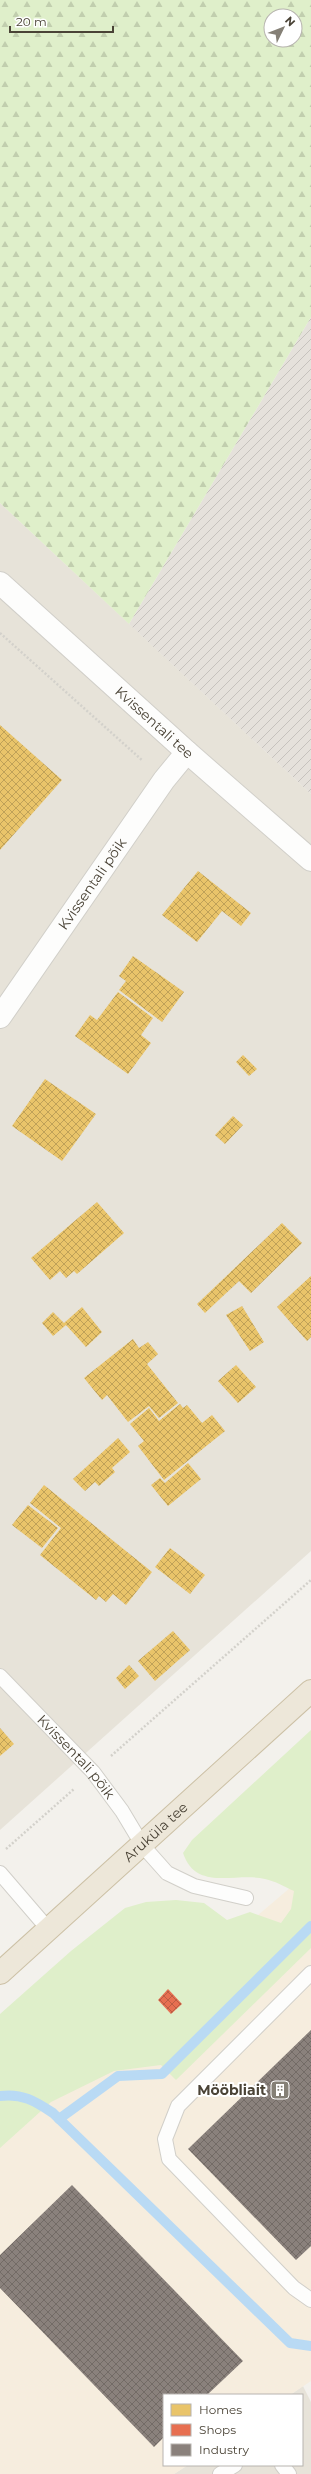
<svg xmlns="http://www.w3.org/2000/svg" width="311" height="2474" font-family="Montserrat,sans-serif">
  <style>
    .residential { fill: #e7e3d9 }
    .commercial { fill: #f6edde }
    .industrial { fill: url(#industrial-furrows) }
    .grass { fill: #dfefca }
    .forest { fill: url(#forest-firs); fill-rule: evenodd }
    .homes { fill: url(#homes-cross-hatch) }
    .shops { fill: url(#shops-cross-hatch) }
    .industry { fill: url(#industry-cross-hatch) }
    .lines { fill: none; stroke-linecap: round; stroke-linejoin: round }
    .stream { stroke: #b9daf4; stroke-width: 10 }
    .lane-casing { stroke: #d1cfc9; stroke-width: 16 }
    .street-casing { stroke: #d1cfc9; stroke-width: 24 }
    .highway-casing { stroke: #ccc0a5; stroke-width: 24 }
    .path { stroke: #d3d1cb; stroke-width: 2.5; stroke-dasharray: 2 2; stroke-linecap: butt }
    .lane { stroke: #fdfdfc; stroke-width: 14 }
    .street { stroke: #fdfdfc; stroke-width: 22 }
    .highway { stroke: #ede7d9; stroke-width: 22 }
    .labels { text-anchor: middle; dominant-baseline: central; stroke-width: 4; stroke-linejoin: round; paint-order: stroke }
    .street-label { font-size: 14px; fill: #4a4336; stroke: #fff }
    .poi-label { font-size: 14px; font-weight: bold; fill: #4a4336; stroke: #fff; text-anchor: end }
  </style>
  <defs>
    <pattern id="industrial-furrows" width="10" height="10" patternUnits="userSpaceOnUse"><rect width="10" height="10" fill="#e5e1db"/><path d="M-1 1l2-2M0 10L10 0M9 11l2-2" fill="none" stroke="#c6c2bd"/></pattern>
    <pattern id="forest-firs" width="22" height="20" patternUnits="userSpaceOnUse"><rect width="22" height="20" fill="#dfefca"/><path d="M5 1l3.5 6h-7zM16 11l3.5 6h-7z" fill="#c1ceae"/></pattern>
    <pattern id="homes-cross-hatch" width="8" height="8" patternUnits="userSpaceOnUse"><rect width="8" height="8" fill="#e9c46a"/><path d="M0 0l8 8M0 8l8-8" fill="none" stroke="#bfa158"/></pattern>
    <pattern id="shops-cross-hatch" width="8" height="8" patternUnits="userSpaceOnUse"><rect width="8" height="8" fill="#e76f51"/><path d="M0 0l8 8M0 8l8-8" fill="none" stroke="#bd5d44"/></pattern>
    <pattern id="industry-cross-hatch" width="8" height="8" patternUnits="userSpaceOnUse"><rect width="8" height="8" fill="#8a817c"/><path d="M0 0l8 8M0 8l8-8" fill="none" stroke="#736b66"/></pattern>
  </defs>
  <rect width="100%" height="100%" fill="#f3f1ec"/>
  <!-- residential -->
  <g class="residential">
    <polygon points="0,503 311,794 311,1551 0,1830"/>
    <polygon points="303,2386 311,2402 311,2474 174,2474 188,2465 302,2465 302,2395 290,2395"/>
  </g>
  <!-- commercial -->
  <polygon class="commercial" points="311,1870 311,2381 290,2395 164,2395 164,2465 188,2465 174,2474 0,2474 0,2135"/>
  <!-- industrial -->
  <polygon class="industrial" points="311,317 311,794 129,624"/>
  <!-- grass -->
  <path class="grass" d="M 311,1730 L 311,1948 L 176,2080 L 161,2065 L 114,2071 L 51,2102 L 0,2148 L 0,2014 L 71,1951 L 125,1908 L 146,1902 L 176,1900 L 204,1903 L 227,1920 L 250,1912 L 281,1923 L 291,1909 L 294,1891 C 285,1887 275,1881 265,1879 C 236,1872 196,1892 183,1853 L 192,1840 Z"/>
  <!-- forest -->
  <path class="forest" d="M 0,0 L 311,0 L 311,317 L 129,624 L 0,503 ZM 271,16 L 295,16 L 295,40 L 271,40 Z"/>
  <!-- homes -->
  <g class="homes">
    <polygon points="0,725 62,780 0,850"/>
    <polygon points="198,871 251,913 241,926 222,911 197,942 162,915"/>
    <polygon points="133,956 184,992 162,1022 119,990 126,981 119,976"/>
    <polygon points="118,992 153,1018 141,1035 151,1043 128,1074 75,1036 90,1015 97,1020"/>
    <polygon points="243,1055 257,1069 249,1076 236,1062"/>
    <polygon points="45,1079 96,1114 62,1161 12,1126"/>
    <polygon points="233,1116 243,1125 225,1144 215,1135"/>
    <polygon points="97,1202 124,1233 77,1274 74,1271 66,1278 60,1271 50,1280 31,1258"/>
    <polygon points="282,1223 302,1243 251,1293 239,1281 205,1313 197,1304"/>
    <polygon points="311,1276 311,1337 307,1341 277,1307"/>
    <polygon points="242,1306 264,1342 250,1351 226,1315"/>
    <polygon points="82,1307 102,1332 86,1347 66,1325 53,1336 42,1323 53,1312 64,1323"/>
    <polygon points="133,1339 139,1348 148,1342 158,1354 147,1364 178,1403 159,1418 149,1406 128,1422 107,1395 102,1400 84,1378"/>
    <polygon points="236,1365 256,1387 238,1403 218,1381"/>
    <polygon points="180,1404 183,1408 187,1405 202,1423 212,1415 225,1431 164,1480 138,1446 144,1441 130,1424 149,1408 159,1421"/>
    <polygon points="118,1438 130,1452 112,1468 115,1472 99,1486 95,1482 85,1491 73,1479"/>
    <polygon points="188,1463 201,1479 168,1506 151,1485 160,1478 165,1483"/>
    <polygon points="44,1485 152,1572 126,1605 113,1594 106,1602 99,1596 96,1600 40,1555 61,1528 30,1503"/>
    <polygon points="28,1505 58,1528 42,1548 12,1525"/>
    <polygon points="170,1548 205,1575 190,1594 155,1567"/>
    <polygon points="173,1631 190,1650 155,1681 138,1661"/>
    <polygon points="129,1665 139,1676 125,1689 116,1678"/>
    <polygon points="0,1728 14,1744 0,1756"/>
  </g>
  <!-- shops -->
  <polygon class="shops" points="168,1989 182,2004 171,2014 158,2000"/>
  <!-- industry -->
  <g class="industry">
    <polygon points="311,2030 311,2246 296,2260 188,2149"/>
    <polygon points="72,2185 243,2361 207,2395 164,2395 164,2437 154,2447 0,2288 0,2255"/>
  </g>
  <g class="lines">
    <!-- stream -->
    <g class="stream">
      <path d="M 0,2096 C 22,2093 35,2101 53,2113 L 290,2343 L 311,2346"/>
      <polyline points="59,2119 118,2076 162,2074 311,1926"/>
    </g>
    <!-- lane casing -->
    <g class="lane-casing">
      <g id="lane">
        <path id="s1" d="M 0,1676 L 93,1772 L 122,1811 L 143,1846 L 167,1873 L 194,1886 L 246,1898"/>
        <polyline points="0,1873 49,1930"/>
        <polyline points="311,1973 178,2106 165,2139 169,2159 294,2288 311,2300"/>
        <polyline points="282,2465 289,2474"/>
        <polyline points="220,2474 235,2465"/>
      </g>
    </g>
    <!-- street casing -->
    <g class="street-casing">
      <g id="street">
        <path id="s2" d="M 0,583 L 187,752 L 311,860"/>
        <path id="s3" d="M 0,1017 L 164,780 L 187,752"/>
      </g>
    </g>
    <!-- highway casing -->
    <g class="highway-casing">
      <g id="highway">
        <path id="s4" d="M 0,1973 L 311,1691"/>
      </g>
    </g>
    <!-- path -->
    <g class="path">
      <polyline points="0,633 143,761"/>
      <polyline points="111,1756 311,1580"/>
      <polyline points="6,1849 74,1789"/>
    </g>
    <!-- lane -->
    <use href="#lane" class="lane"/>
    <!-- street -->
    <use href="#street" class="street"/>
    <!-- highway -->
    <use href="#highway" class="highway"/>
  </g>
  <!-- icons -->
  <defs>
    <g id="building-square" transform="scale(1)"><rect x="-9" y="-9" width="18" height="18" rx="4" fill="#858076" stroke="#fff"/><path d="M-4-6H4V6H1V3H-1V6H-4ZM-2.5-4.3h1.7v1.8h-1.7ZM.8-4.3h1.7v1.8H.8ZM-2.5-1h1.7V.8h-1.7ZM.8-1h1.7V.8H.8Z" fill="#fff"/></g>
  </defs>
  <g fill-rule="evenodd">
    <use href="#building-square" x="280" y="2090"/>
  </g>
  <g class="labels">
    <!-- street labels -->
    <g class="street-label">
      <text stroke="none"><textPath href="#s2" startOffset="208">Kvissentali tee</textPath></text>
      <text stroke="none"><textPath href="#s3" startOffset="162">Kvissentali põik</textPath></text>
      <text stroke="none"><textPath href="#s1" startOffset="111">Kvissentali põik</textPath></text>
      <text stroke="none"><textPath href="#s4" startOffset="210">Aruküla tee</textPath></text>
    </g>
    <!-- poi labels -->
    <g class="poi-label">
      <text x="266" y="2090">Mööbliait</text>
    </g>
  </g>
  <!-- legend -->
  <rect x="163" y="2394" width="140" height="72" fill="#ffffff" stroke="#b7b4af"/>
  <rect x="171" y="2404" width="20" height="12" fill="#e9c46a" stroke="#b7b4af"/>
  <text x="199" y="2414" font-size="12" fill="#4a4336">Homes</text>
  <rect x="171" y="2424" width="20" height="12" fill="#e76f51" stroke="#b7b4af"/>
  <text x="199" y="2434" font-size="12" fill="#4a4336">Shops</text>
  <rect x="171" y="2444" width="20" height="12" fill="#8a817c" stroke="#b7b4af"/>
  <text x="199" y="2454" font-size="12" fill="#4a4336">Industry</text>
  <!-- north arrow -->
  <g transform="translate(283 28) rotate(47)"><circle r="19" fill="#ffffff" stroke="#b7b4af"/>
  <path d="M0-3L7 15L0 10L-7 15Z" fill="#858076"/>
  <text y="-6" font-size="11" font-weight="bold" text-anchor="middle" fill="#4a4336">N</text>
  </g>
  <!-- scale -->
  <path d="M10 26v6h103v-6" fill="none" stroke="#4a4336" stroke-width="2"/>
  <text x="16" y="26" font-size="12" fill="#4a4336" stroke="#ffffff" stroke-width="3" paint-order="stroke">20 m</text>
</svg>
